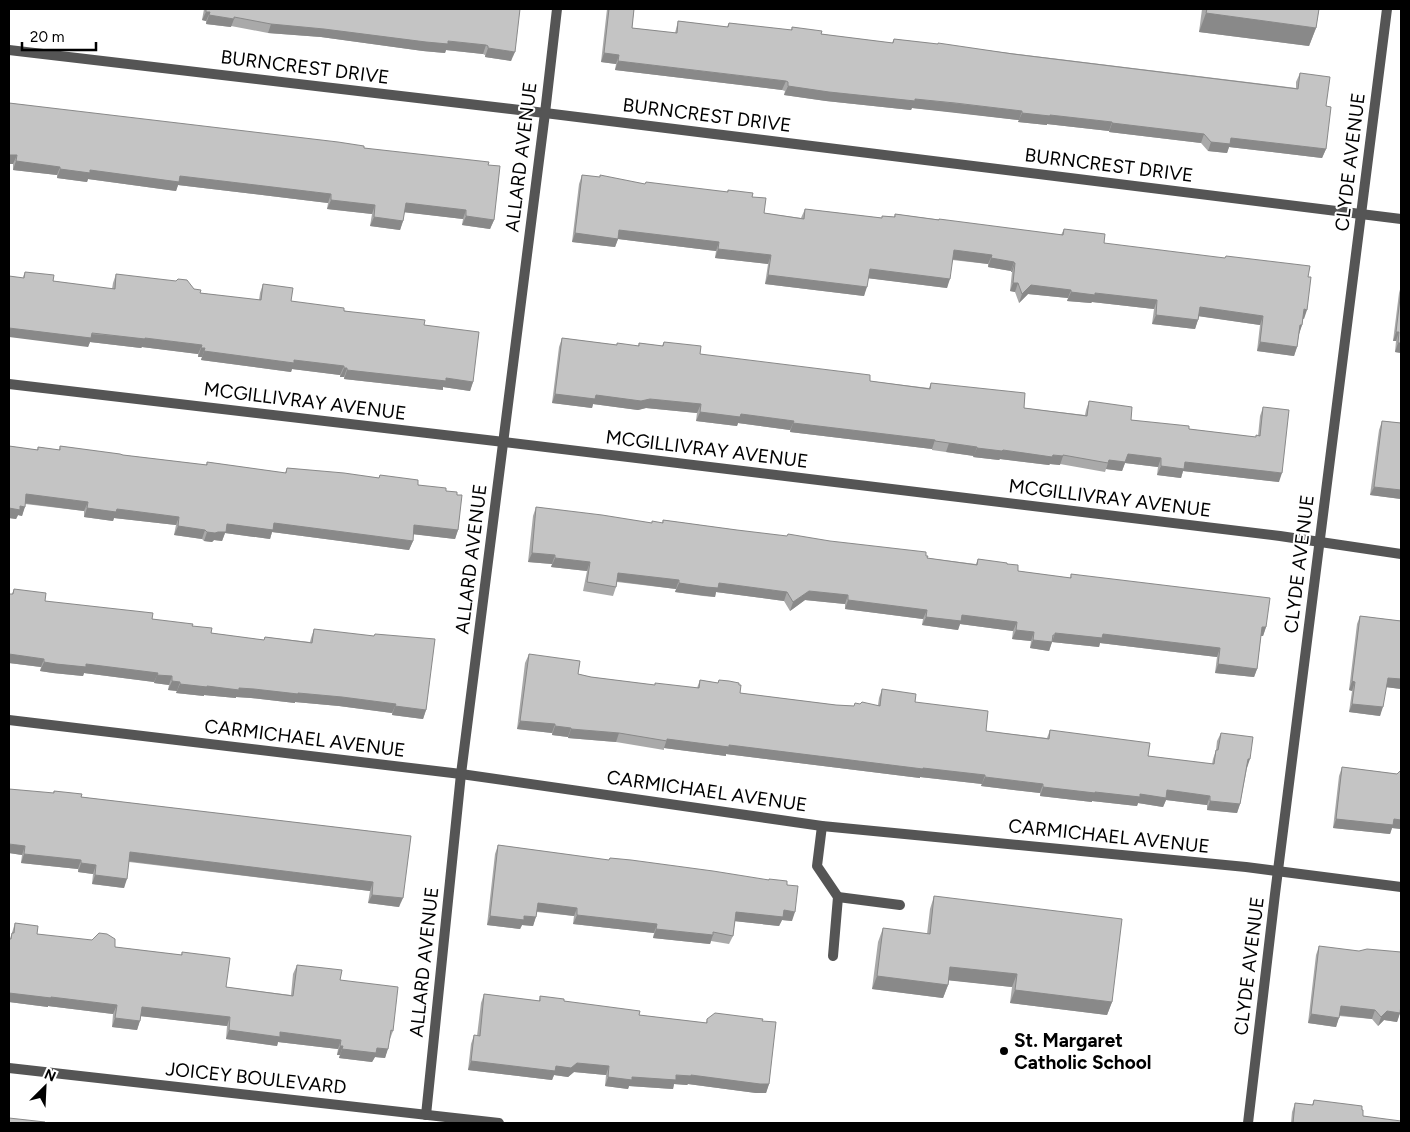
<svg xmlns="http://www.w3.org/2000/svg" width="1410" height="1132" font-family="Figtree,sans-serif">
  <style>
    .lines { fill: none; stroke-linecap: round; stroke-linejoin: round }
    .lane { stroke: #555; stroke-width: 10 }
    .street { stroke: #555; stroke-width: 10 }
    .wall { fill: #a9a9a9 }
    .shaded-wall { fill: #898989 }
    .building { fill: #c4c4c4; stroke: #898989 }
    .poi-dot { fill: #000; stroke: #fff; stroke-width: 2 }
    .labels { text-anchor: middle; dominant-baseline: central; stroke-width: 4; stroke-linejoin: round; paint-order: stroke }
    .street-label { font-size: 19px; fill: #000; stroke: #fff }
    .poi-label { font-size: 19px; font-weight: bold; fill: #000; stroke: #fff; text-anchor: start }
  </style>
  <rect width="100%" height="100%" fill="#fff"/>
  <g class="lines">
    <!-- lane -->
    <g class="lane">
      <polyline points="822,826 817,866 838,897 833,956"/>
      <polyline points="838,897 900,905"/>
    </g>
    <!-- street -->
    <g class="street">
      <polyline points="9,50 545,113 1401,219"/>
      <polyline points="9,384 504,442 1280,536 1401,554"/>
      <polyline points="9,720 461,774 822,826 1246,867 1401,887"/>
      <polyline points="9,1068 499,1123"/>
      <polyline points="426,1115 461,774 545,113 557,9"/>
      <polyline points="1248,1123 1275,894 1387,9"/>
    </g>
  </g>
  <!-- wall -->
  <g class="wall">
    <polygon points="204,9 520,9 511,61 485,57 485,55 483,54 446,50 445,53 423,51 321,37 268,33 231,26 231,27 206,24 206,21 202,20"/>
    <polygon points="607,9 634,9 632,28 675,33 678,21 727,27 729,23 791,30 792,27 821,34 892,43 894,39 1296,88 1296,82 1300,73 1326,106 1326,149 1322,158 1229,147 1227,153 1208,151 1201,143 1109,132 1109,131 1047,124 1047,125 1018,122 1019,120 952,112 912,108 911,110 826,101 784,95 785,91 782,90 615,70 616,64 601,62"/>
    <polygon points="1202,9 1319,9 1316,28 1309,46 1199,32"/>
    <polygon points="9,103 364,148 488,165 494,220 490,229 462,225 463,219 404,212 403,221 400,230 370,226 372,214 327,209 328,203 178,185 176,191 88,179 87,182 57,178 57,175 13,170 13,164 9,164"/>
    <polygon points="582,175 645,184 727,192 728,190 752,197 764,213 801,218 805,209 882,218 882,216 894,217 895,214 1061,235 1064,229 1104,243 1304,319 1303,319 1302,325 1299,334 1297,347 1294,356 1257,351 1260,325 1199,316 1195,329 1152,324 1154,309 1092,302 1091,303 1067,301 1068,298 1028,294 1019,303 1015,292 1010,291 1012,272 1011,272 1011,271 988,267 988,264 952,260 947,288 868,278 864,296 765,284 768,264 715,258 716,251 618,239 615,247 572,242 579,184"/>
    <polygon points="25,272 53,281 112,289 113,283 116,274 194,289 200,293 259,300 260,293 263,284 291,301 424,325 473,382 470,391 443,387 443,390 344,379 344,377 340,377 340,375 292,369 291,372 201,360 202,357 198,357 198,354 142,347 141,348 90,342 88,347 23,277"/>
    <polygon points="1401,286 1401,353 1395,352 1396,341 1393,341 1399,293"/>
    <polygon points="562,338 617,345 638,346 639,343 662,346 664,342 700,354 870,381 929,388 931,383 1024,408 1085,415 1086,410 1089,401 1131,420 1189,429 1255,437 1258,436 1260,416 1263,407 1279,482 1183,471 1181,478 1157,475 1158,467 1125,463 1122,471 1106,469 1105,472 1060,464 1060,465 1050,464 1049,465 1000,459 999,460 973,457 974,456 932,450 932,449 790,432 790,430 738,423 737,426 696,421 697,413 646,408 638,410 593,404 592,408 552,403 559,347"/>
    <polygon points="1382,421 1401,423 1401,499 1370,495 1379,430"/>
    <polygon points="9,446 37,450 38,447 59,450 60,446 123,455 206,465 207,462 285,473 287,468 379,478 380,475 418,485 446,491 458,530 455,539 413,534 413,541 409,550 272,532 270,539 225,533 222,541 214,540 212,542 204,541 202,539 174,535 176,525 114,518 113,521 84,517 84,511 25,504 22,516 18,515 16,519 9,518"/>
    <polygon points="536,507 652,523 662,523 663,520 926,556 927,558 976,564 978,559 1007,564 1018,571 1070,578 1071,574 1266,627 1263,636 1261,636 1257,669 1254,677 1215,673 1217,657 1100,643 1099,647 1052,642 1049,651 1030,648 1031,641 1012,639 1013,631 960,624 958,630 922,625 923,619 845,609 845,604 805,600 790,611 784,601 716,592 715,597 703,596 675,592 676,589 617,582 616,587 613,596 583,591 587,571 551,567 552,564 528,562 533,516"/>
    <polygon points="14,589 45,601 192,626 211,633 264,640 265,637 310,642 311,638 314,629 426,710 423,719 392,715 392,713 339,706 295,702 295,703 251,698 236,697 236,698 204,695 204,696 176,693 177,691 168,690 169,685 154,683 154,682 84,673 83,676 53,673 40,671 41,667 9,663 9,594 12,594"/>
    <polygon points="1360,616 1401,621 1401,689 1386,687 1380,716 1349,712 1352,691 1349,690 1357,624"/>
    <polygon points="529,654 578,674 591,677 654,685 697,688 700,680 718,683 719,680 740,693 836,705 854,706 878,705 879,698 882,689 986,731 1047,738 1050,730 1148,756 1212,764 1213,759 1216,750 1217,741 1221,733 1247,768 1240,804 1237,813 1207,810 1207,805 1166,800 1163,807 1138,803 1137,806 1092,801 1092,802 1040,796 1040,793 981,786 982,784 920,777 920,778 726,754 726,756 664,748 664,750 616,742 568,738 568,737 552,735 552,733 517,729 525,663"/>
    <polygon points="1342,767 1397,774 1401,772 1401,829 1392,828 1390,834 1333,828 1339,776"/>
    <polygon points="54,791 81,797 411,836 399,907 368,903 370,891 129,862 124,888 92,884 93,874 78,872 78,869 21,863 22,855 9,853 53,793"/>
    <polygon points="498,845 787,885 792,921 782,920 779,926 735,921 733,936 729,944 711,941 710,944 653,938 654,933 573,924 574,916 537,912 533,926 522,925 520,929 487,925 495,854"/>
    <polygon points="934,896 1112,1002 1107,1015 1010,1003 1012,987 949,980 948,985 943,998 872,989 878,942 883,928 927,934 930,909"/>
    <polygon points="15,923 37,934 115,947 181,955 182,952 226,987 291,995 293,974 297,965 340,980 393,1031 390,1039 385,1058 375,1057 372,1062 339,1058 340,1055 337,1055 338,1049 278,1042 277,1046 226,1039 227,1026 141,1016 137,1030 112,1027 113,1014 48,1006 48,1007 9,1002 9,939 10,939"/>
    <polygon points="1319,946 1400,1013 1397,1022 1384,1020 1378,1026 1372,1019 1339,1016 1336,1027 1308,1023 1316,955"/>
    <polygon points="484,994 539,1001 540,996 564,1001 639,1015 706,1023 707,1019 769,1084 766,1093 756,1093 688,1084 687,1085 674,1084 673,1089 629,1086 628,1089 605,1086 606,1075 574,1072 568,1077 554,1075 552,1080 468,1070 471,1044 474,1035 477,1036 481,1003"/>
    <polygon points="1314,1100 1362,1110 1363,1116 1401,1123 1291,1123 1292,1112 1295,1103 1312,1105"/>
  </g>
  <!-- shaded-wall -->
  <g class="shaded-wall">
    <polygon points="206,12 210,12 206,21 202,20"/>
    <polygon points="1206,13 1316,28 1309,46 1199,32"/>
    <polygon points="209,15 234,19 231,27 206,24"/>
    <polygon points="271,24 324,29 486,45 483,54 446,50 445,53 423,51 321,37 268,33"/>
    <polygon points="488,48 515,52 511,61 485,57"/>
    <polygon points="604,53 619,55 616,64 601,62"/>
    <polygon points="618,61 786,81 782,90 615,70"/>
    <polygon points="788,86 915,99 1022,111 1019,120 912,108 911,110 826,101 784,95"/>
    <polygon points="1022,113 1050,115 1112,122 1109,131 1047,124 1047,125 1018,122"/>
    <polygon points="1112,123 1204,134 1201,143 1109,132"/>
    <polygon points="1231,138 1326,149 1322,158 1229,147 1227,153 1208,151 1211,142"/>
    <polygon points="9,155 17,155 13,164 9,164"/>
    <polygon points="16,161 60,167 57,175 13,170"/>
    <polygon points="60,169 90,170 180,176 331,194 328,203 178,185 176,191 88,179 87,182 57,178"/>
    <polygon points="331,200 375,205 372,214 327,209"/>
    <polygon points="406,203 466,210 463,219 402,212"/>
    <polygon points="466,216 494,220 490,229 462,225"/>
    <polygon points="374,217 403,221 400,230 370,226"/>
    <polygon points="619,230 719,242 716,251 618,239 615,247 572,242 575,233"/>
    <polygon points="718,249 771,255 768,264 715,258"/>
    <polygon points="954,250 992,255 988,264 950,259"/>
    <polygon points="991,258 1014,262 1011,271 988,267"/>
    <polygon points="1014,263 1015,263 1012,272 1011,272"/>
    <polygon points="870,269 950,279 947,288 866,278"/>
    <polygon points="768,275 867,287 864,296 765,284"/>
    <polygon points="1013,283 1018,283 1015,292 1010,291"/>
    <polygon points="1031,285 1071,290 1068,298 1028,294 1019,303 1022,294"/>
    <polygon points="1071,292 1095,293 1157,300 1154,309 1092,302 1091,303 1067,301"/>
    <polygon points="1200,307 1263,316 1260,325 1197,316"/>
    <polygon points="1304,309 1307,310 1304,319 1301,318"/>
    <polygon points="1156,315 1198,320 1195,329 1152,324"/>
    <polygon points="1300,325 1302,325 1299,334 1297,333"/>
    <polygon points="9,328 145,338 202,345 198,354 142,347 141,348 90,342 88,347 9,337"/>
    <polygon points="1396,332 1399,332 1396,341 1393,341"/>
    <polygon points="1260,342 1297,347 1294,356 1257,351"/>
    <polygon points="1398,343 1401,343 1401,353 1395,352"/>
    <polygon points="201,348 205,348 202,357 198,357"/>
    <polygon points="204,351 294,360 344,366 340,375 292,369 291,372 201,360"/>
    <polygon points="344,368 347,368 344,377 340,377"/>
    <polygon points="347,370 446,378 473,382 470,391 443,387 443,390 344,379"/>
    <polygon points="555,394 596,395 650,399 701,404 697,413 646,408 638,410 593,404 592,408 552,403"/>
    <polygon points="700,412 741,414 794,421 790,430 738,423 737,426 696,421"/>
    <polygon points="793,423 935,440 932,449 790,432"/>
    <polygon points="949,443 977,447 974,456 946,452"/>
    <polygon points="977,448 1003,450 1063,456 1060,465 1050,464 1049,465 1000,459 999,460 973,457"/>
    <polygon points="1128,454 1161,458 1158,467 1125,463 1122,471 1106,469 1109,460"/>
    <polygon points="1185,462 1282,473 1279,482 1183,471 1181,478 1157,475 1161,466"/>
    <polygon points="1374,487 1401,490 1401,499 1370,495"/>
    <polygon points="26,494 88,502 84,511 23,503"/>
    <polygon points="20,506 25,507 22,516 18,515 16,519 9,518 9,508"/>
    <polygon points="87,508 117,509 179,517 176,525 114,518 113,521 84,517"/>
    <polygon points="274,523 413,541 409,550 272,532 270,539 225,533 222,541 214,540 212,542 204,541 207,532 227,524"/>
    <polygon points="414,525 458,530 455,539 411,534"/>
    <polygon points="178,526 205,530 202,539 174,535"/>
    <polygon points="532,553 555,555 552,564 528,562"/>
    <polygon points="555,558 590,562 587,571 551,567"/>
    <polygon points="618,573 679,580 676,589 615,581"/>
    <polygon points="679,583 719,583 787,592 784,601 716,592 715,597 675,592"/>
    <polygon points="809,591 848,595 845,604 805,600 790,611 793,602"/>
    <polygon points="848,600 927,610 923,619 845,609"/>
    <polygon points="962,615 1017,622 1013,631 960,624 958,630 922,625 926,617"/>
    <polygon points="1262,627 1266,627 1263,636 1259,636"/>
    <polygon points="1016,630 1034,632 1031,641 1012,639"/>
    <polygon points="1055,633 1103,634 1220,648 1217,657 1100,643 1099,647 1052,642"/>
    <polygon points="1033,640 1052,642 1049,651 1030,648"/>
    <polygon points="9,654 44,659 41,667 9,663"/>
    <polygon points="44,662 86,664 158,673 154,682 84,673 83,676 53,673 40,671"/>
    <polygon points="1218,664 1257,669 1254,677 1215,673"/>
    <polygon points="157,675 172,676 169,685 154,683"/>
    <polygon points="1388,678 1401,679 1401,689 1385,687"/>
    <polygon points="172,681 180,682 177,691 168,690"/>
    <polygon points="1352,681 1355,682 1352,691 1349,690"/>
    <polygon points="180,684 254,689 342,697 396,704 392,713 339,706 295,702 295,703 251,698 236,697 236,698 204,695 204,696 176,693"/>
    <polygon points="1352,704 1383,707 1380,716 1349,712"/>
    <polygon points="395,706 426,710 423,719 392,715"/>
    <polygon points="520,721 555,724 552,733 517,729"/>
    <polygon points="555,726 571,728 568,737 552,735"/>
    <polygon points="571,729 619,733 616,742 568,738"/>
    <polygon points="667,739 729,745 985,775 982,784 920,777 920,778 726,754 726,756 664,748"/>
    <polygon points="1248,759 1250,759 1247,768 1245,768"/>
    <polygon points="985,777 1043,784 1040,793 981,786"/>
    <polygon points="1043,787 1095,792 1140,794 1167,790 1210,796 1207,805 1166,800 1163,807 1138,803 1137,806 1092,801 1092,802 1040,796"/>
    <polygon points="1210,801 1240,804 1237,813 1207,810"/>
    <polygon points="1336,819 1394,819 1401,820 1401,829 1392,828 1390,834 1333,828"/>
    <polygon points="9,844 25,846 22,855 9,853"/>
    <polygon points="130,852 373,882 370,891 127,861"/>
    <polygon points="24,854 81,860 78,869 21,863"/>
    <polygon points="81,863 96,865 93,874 78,872"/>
    <polygon points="95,875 127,879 124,888 92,884"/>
    <polygon points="372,895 403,898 399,907 368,903"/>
    <polygon points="538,903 577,908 574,916 535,911"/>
    <polygon points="784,910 795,912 792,921 782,920 779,926 733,921 736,912"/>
    <polygon points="577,915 657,924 654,933 573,924"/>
    <polygon points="490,916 524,916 536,917 533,926 522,925 520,929 487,925"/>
    <polygon points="656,929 713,935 710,944 653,938"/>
    <polygon points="950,967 1017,974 1012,987 945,980"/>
    <polygon points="877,976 948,985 943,998 872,989"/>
    <polygon points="1015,990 1112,1002 1107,1015 1010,1003"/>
    <polygon points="9,993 51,997 117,1005 113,1014 48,1006 48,1007 9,1002"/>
    <polygon points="1341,1006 1375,1010 1372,1019 1338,1015"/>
    <polygon points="142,1007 230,1017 227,1026 139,1016"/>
    <polygon points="1387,1011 1400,1013 1397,1022 1384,1020 1378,1026 1381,1017"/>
    <polygon points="1311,1014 1339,1018 1336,1027 1308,1023"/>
    <polygon points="115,1018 140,1021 137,1030 112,1027"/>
    <polygon points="229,1030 280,1032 341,1040 338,1049 278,1042 277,1046 226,1039"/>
    <polygon points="340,1046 343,1046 340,1055 337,1055"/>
    <polygon points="377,1048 388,1049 385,1058 375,1057 372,1062 339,1058 342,1049"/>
    <polygon points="471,1061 556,1066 577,1063 609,1066 606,1075 574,1072 568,1077 554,1075 552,1080 468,1070"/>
    <polygon points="691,1075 769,1084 766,1093 756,1093 688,1084 687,1085 674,1084 673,1089 629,1086 628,1089 605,1086 608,1077 632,1077"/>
  </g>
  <!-- building -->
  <g class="building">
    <polygon points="206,9 520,9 515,52 488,48 488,46 486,45 448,41 448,44 426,42 324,29 271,24 234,17 234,19 209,15 210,12 206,12"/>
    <polygon points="609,9 634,9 632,28 677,33 678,21 728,27 729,23 792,30 792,27 822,31 821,34 893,43 894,39 938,44 938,43 1013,54 1298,89 1300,73 1330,77 1326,106 1331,107 1326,149 1231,138 1230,144 1211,142 1204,134 1112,123 1112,122 1050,115 1050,116 1022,113 1022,111 955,103 915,99 915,101 829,92 788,86 788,82 786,81 618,61 619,55 604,53"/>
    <polygon points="1207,9 1319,9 1316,28 1206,13"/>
    <polygon points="9,103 338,142 364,146 364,148 489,162 488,165 500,166 494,220 466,216 466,210 406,203 403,221 374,217 375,205 331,200 331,194 180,176 179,182 90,170 90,173 60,169 60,167 16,161 17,155 9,155"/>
    <polygon points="582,175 600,177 600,175 645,184 646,182 728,192 728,190 753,193 752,197 766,198 764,213 804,219 805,209 882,218 882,216 895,217 895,214 939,220 939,219 1063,235 1064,229 1105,234 1104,243 1225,258 1226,256 1310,266 1308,277 1311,277 1307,310 1304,309 1302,325 1300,325 1297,347 1260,342 1263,316 1200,307 1198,320 1156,315 1157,300 1095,293 1095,295 1071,292 1071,290 1031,285 1022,294 1018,283 1013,283 1015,263 1014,263 1014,262 991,258 992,255 954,250 950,279 870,269 867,287 768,275 771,255 718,249 719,242 619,230 618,239 575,233"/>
    <polygon points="25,272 54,275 53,281 115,289 116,274 176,281 178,279 187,280 194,289 201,290 200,293 261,300 263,284 293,288 291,301 344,308 344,311 425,320 424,325 479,332 473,382 446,378 446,381 347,370 347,368 344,368 344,366 294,360 294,363 204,351 205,348 201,348 202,345 145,338 145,339 92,333 91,338 9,328 9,276 24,278"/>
    <polygon points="1401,290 1401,343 1398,343 1399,332 1396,332"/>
    <polygon points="562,338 617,345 617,343 639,346 639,343 663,346 664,342 701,346 700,354 870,375 870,381 930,389 931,383 1025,393 1024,408 1087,416 1089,401 1132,407 1131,420 1189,426 1189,429 1256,437 1256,435 1260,436 1263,407 1289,410 1282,473 1185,462 1184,469 1161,466 1161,458 1128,454 1125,462 1109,460 1108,463 1063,455 1063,456 1053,455 1052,457 1003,450 1002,451 977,448 977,447 935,441 935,440 793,423 794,421 741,414 740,417 700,412 701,404 650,399 641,401 596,395 595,399 555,394"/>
    <polygon points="1382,421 1401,423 1401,490 1374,487"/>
    <polygon points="9,446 38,450 38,447 60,450 60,446 120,454 123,455 207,465 207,462 286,473 287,468 344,473 379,478 380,475 418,480 418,485 446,488 446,491 457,492 457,495 462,495 458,530 414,525 413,541 274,523 273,530 227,524 226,532 218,532 215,533 207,532 205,530 178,526 179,517 117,509 116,512 87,508 88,502 26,494 25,507 20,506 20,510 9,508"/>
    <polygon points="536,507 602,515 652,523 652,521 663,523 663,520 737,530 787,536 788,534 830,541 926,552 926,556 928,556 927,558 977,565 978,559 1007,563 1007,564 1018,565 1018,571 1071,578 1071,574 1270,598 1266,627 1262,627 1257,669 1218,664 1220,648 1103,634 1102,638 1055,633 1055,635 1053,635 1052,642 1033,640 1034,632 1016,630 1017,622 962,615 961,621 926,617 927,610 848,600 848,595 809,591 793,602 787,592 719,583 718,588 706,587 679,583 679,580 618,573 616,587 587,582 590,562 555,558 555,555 532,553"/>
    <polygon points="14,589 46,593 45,601 153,613 152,619 193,624 192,626 212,628 211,633 264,640 265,637 312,643 314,629 374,636 375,634 435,639 426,710 395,706 396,704 342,697 298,693 298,694 254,689 239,688 239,690 207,686 207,687 180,684 180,682 172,681 172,676 157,675 158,673 86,664 86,667 56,664 44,662 44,659 9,654 9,594 13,594"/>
    <polygon points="1360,616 1401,621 1401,679 1388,678 1383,707 1352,704 1355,682 1352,681"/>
    <polygon points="529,654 580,661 578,674 591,677 655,685 655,683 699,688 700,680 718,683 719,680 729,681 739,683 739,685 741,685 740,693 836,705 854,706 855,703 860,704 862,702 880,706 882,689 916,694 915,702 988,711 986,731 1049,739 1050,730 1150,743 1148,756 1214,764 1216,750 1218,750 1221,733 1253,737 1250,759 1248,759 1240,804 1210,801 1210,796 1167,790 1166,798 1140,794 1140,797 1095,792 1095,793 1043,787 1043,784 985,777 985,775 923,768 923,769 729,745 729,747 667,739 667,741 619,733 571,729 571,728 555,726 555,724 520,721"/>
    <polygon points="1342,767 1397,774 1400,771 1401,772 1401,820 1394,819 1393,825 1336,819"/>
    <polygon points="9,789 54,793 54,791 82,794 81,797 411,836 403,898 372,895 373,882 130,852 127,879 95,875 96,865 81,863 81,860 24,854 25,846 9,844"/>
    <polygon points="498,845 609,860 610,858 631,860 713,871 769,880 769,879 787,881 787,885 798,886 795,912 784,910 783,917 736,912 733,936 713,932 713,935 656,929 657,924 577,915 577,908 538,903 536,917 524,916 524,920 490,916"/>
    <polygon points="934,896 1122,919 1112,1002 1015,990 1017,974 950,967 948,985 877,976 883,928 930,934"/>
    <polygon points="15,923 38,926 37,934 92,940 99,933 107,934 115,939 115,947 182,955 182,952 230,958 226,987 293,996 297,965 342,970 340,980 398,987 393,1031 391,1030 388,1049 377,1048 376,1053 342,1049 343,1046 340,1046 341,1040 280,1032 280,1037 229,1030 230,1017 142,1007 140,1021 115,1018 117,1005 51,997 51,998 9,993 9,939 11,939 12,933 14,933"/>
    <polygon points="1319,946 1359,951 1367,949 1401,952 1401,1005 1400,1013 1387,1011 1381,1017 1375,1010 1341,1006 1339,1018 1311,1014"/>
    <polygon points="484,994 540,1001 540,996 564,999 564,1001 640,1011 639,1015 707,1023 707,1019 715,1013 763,1019 762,1021 776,1022 769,1084 760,1084 691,1075 691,1076 676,1075 676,1080 632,1077 632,1080 608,1077 609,1066 577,1063 571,1068 556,1066 555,1071 471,1061 474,1035 480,1036"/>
    <polygon points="1314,1100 1362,1106 1362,1110 1363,1110 1363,1116 1401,1121 1401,1123 1293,1123 1295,1103 1313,1105"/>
    <polygon points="9,1118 45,1122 45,1123 9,1123"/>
  </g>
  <!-- markers -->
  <circle class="poi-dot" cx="1004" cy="1051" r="5"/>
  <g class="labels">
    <!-- street labels -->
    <g class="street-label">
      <text transform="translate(305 67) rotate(7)">BURNCREST DRIVE</text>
      <text transform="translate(707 115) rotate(7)">BURNCREST DRIVE</text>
      <text transform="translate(521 157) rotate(-83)">ALLARD AVENUE</text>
      <text transform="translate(1350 162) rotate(-83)">CLYDE AVENUE</text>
      <text transform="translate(1109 165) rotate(7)">BURNCREST DRIVE</text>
      <text transform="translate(305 401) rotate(7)">MCGILLIVRAY AVENUE</text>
      <text transform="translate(707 449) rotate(7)">MCGILLIVRAY AVENUE</text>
      <text transform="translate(1110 498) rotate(7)">MCGILLIVRAY AVENUE</text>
      <text transform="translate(471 559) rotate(-83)">ALLARD AVENUE</text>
      <text transform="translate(1299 564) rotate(-83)">CLYDE AVENUE</text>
      <text transform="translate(305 738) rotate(7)">CARMICHAEL AVENUE</text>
      <text transform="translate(707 791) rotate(8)">CARMICHAEL AVENUE</text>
      <text transform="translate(1109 836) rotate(6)">CARMICHAEL AVENUE</text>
      <text transform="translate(424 962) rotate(-84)">ALLARD AVENUE</text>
      <text transform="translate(1249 966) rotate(-83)">CLYDE AVENUE</text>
      <text transform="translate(256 1078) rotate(6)">JOICEY BOULEVARD</text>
    </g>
    <!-- poi labels -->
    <g class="poi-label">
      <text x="1014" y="1040">St. Margaret<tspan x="1014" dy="22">Catholic School</tspan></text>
    </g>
  </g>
  <!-- border -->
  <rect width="1410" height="1132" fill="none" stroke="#000000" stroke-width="20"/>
  <!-- north arrow -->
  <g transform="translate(45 1087) rotate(24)" stroke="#ffffff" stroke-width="4" paint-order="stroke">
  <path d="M0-4L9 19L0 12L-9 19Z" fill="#000000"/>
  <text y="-8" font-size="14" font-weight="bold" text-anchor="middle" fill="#000000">N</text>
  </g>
  <!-- scale -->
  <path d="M22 42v8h74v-8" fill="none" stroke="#000000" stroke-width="2.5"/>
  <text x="30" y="42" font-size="15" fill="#000000" stroke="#ffffff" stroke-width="4" paint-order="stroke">20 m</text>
</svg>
